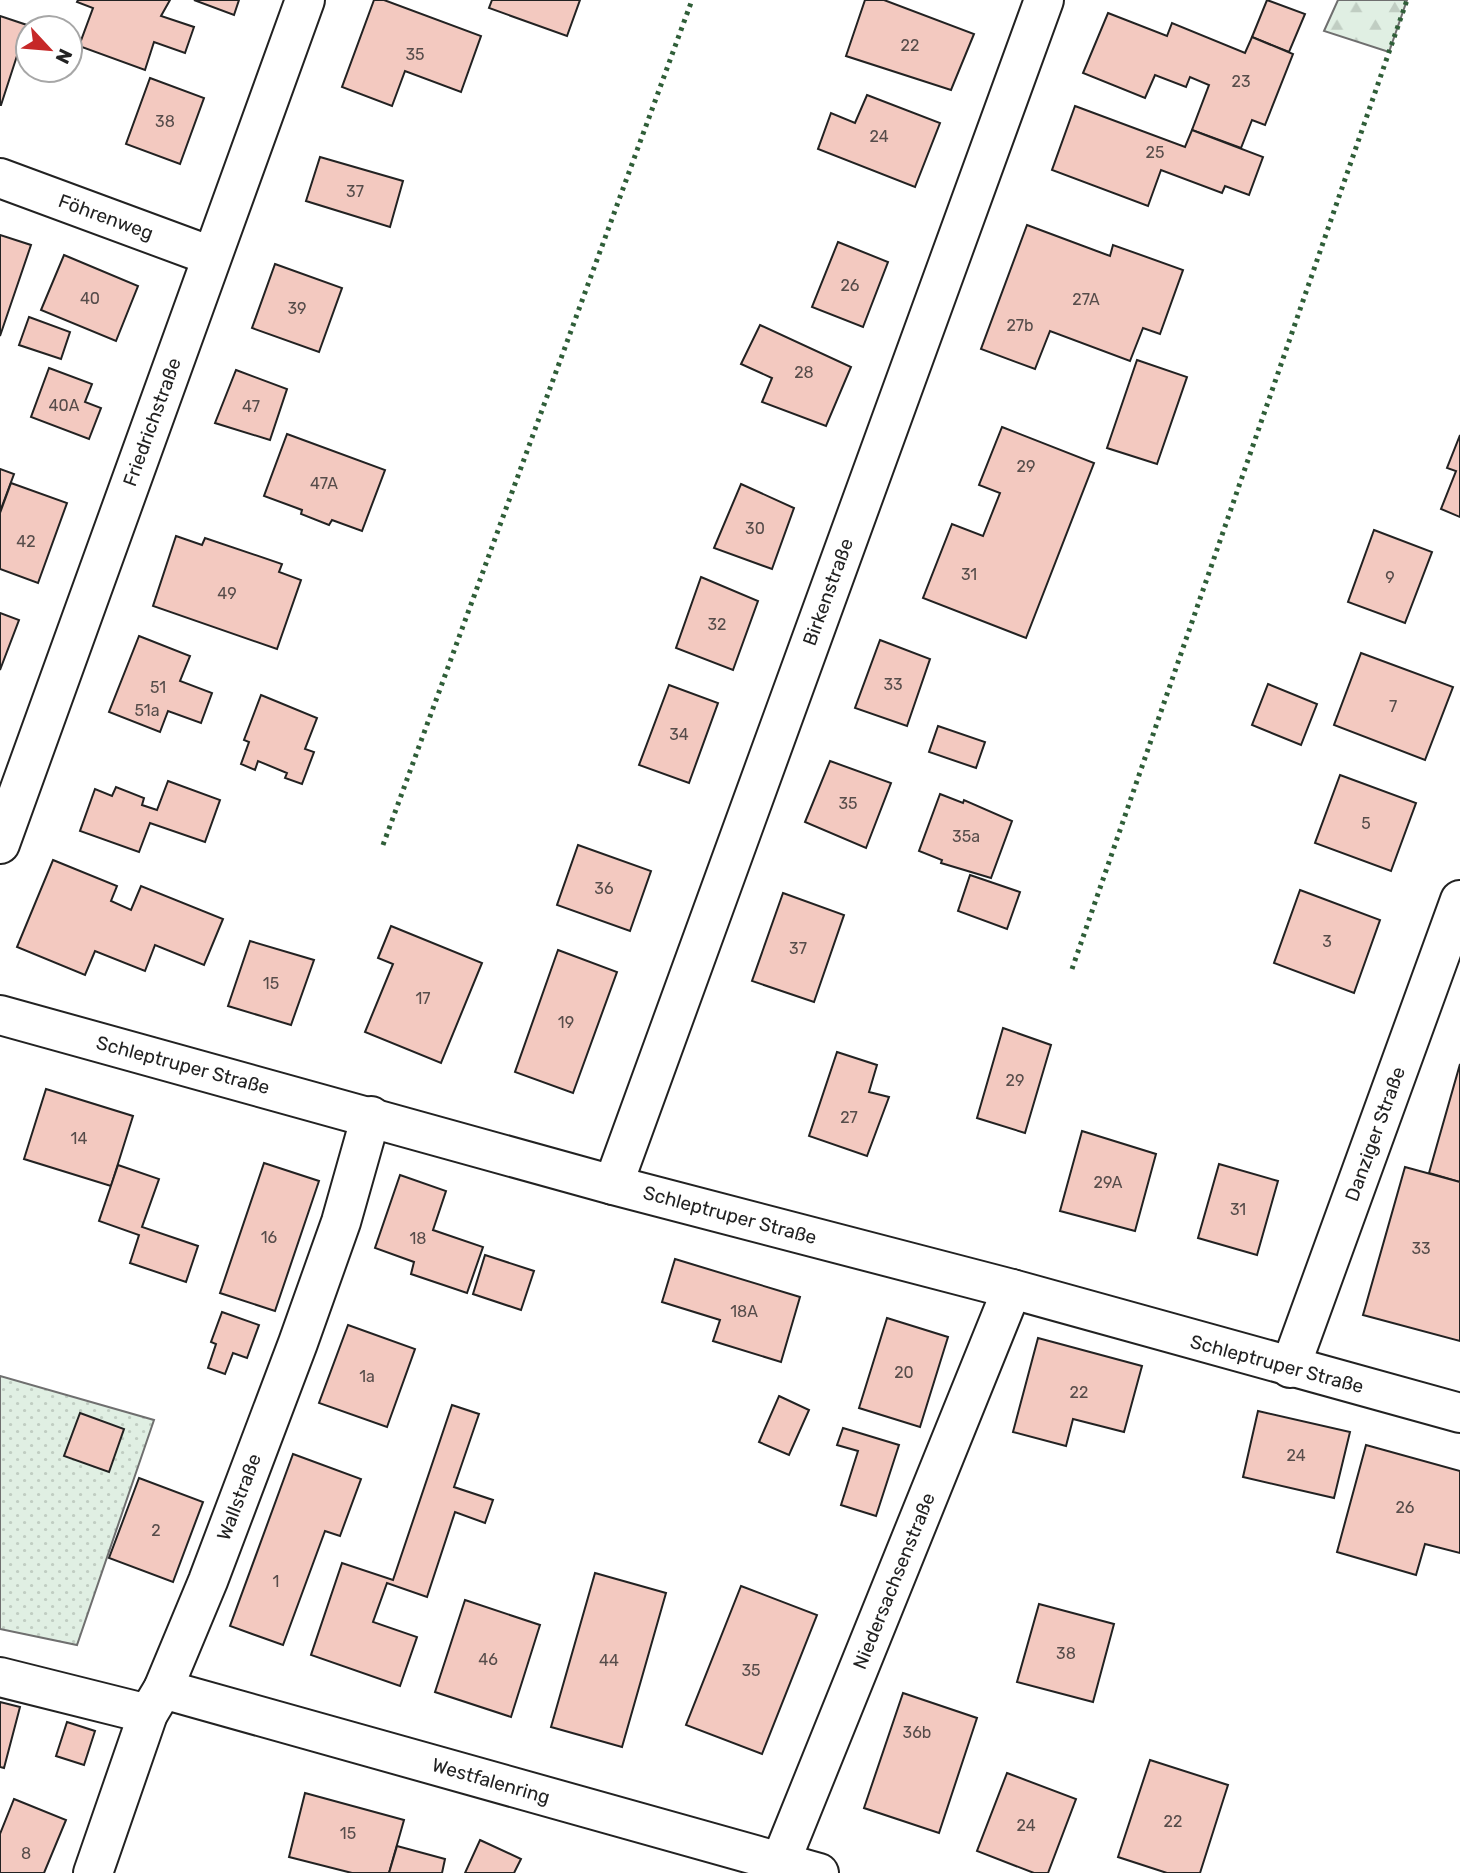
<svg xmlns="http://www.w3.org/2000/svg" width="1460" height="1873" font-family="Rubik,sans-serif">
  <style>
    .grass { fill: url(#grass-dots); stroke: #6f6f6f; stroke-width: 2 }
    .forest { fill: url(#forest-firs); stroke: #6f6f6f; stroke-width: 2 }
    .building { fill: #f3c9c0; stroke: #222; stroke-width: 2 }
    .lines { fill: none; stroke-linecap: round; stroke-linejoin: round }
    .minor-casing { stroke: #222; stroke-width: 42 }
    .minor { stroke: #fff; stroke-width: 38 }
    .hedge { stroke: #2f5e38; stroke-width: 5; stroke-dasharray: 3.5 5; stroke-linecap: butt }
    .labels { text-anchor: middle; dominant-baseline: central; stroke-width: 5; stroke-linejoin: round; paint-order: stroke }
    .number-label { font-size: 16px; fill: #564c4a }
    .street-label { font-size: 19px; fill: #222; stroke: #fff }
  </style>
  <defs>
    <pattern id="grass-dots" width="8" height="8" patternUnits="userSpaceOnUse" patternTransform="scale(1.75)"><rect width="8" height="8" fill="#e0efe3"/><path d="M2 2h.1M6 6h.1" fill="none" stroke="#c0cdc2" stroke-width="1.8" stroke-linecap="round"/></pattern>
    <pattern id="forest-firs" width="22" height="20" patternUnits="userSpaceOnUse" patternTransform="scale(1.75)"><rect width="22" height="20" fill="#e0efe3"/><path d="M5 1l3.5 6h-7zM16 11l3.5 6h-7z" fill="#c0cdc2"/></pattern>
  </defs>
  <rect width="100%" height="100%" fill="#fff"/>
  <!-- grass -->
  <polygon class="grass" points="0,1376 154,1420 77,1645 0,1629"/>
  <!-- forest -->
  <polygon class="forest" points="1338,0 1407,0 1389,52 1324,31"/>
  <!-- building -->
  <g class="building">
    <polygon points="78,0 170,0 161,16 194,27 185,53 154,42 145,70 79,46 93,8 77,2"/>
    <polygon points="194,0 239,0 234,15"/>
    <polygon points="374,0 384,0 481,36 461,92 405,71 392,106 342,87"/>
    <polygon points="492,0 580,0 567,36 489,8"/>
    <polygon points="865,0 884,0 974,34 951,90 846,56"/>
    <polygon points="1267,0 1305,14 1289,52 1252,37"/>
    <polygon points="1108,13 1167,36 1172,23 1245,53 1252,37 1293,54 1265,125 1252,120 1241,148 1192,130 1209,85 1190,77 1186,87 1155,75 1145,98 1083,73"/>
    <polygon points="0,16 27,25 1,105 0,105"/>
    <polygon points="150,78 204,98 180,164 126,144"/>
    <polygon points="867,95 940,123 915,187 818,149 831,113 855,123"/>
    <polygon points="1075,106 1185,147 1192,130 1263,157 1249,195 1225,186 1222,193 1161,170 1148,206 1052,170"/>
    <polygon points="320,157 403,181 390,227 306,201"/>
    <polygon points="1027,225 1110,256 1113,245 1183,270 1160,334 1143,328 1130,361 1050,331 1035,369 981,349"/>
    <polygon points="0,235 31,245 0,336"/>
    <polygon points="838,242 888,262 863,327 812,307"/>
    <polygon points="64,255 138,286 116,341 41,310"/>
    <polygon points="275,264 342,288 319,352 252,328"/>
    <polygon points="29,317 70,332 61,359 19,345"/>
    <polygon points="760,325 851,367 826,426 762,402 772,378 741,364"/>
    <polygon points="1137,360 1187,377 1157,464 1107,448"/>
    <polygon points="49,368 92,384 85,402 101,408 89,439 31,417"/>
    <polygon points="236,370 287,389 270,440 215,423"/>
    <polygon points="1002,427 1094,463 1026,638 923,598 952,524 983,536 1000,493 979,485"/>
    <polygon points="287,434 385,470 362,531 332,520 329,525 301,514 302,510 264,496"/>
    <polygon points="1460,435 1460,517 1441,509 1456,471 1447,468"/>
    <polygon points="0,469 14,474 1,509 0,509"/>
    <polygon points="11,483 67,503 38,583 0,569 0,513"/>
    <polygon points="741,484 794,508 772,569 714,548"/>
    <polygon points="1374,530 1432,552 1405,623 1348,602"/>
    <polygon points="176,536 202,545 205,538 282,564 279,572 301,580 277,649 153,606"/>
    <polygon points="701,577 758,601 733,670 676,648"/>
    <polygon points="0,613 19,620 0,670"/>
    <polygon points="139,636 190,656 180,681 212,693 201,723 168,711 160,732 109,712"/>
    <polygon points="880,640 930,659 907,726 855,708"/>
    <polygon points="1361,653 1453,687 1425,760 1334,725"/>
    <polygon points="1268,684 1317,704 1301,745 1252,725"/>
    <polygon points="669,685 718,703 689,783 639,765"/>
    <polygon points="261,695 317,718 305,749 314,752 302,784 285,778 287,773 258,761 255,770 241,764 249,742 244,740"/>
    <polygon points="938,726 985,742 976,768 929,752"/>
    <polygon points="830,761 891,783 866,848 805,822"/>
    <polygon points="1340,775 1416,803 1391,871 1315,843"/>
    <polygon points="168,781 220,800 205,842 150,823 139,852 80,831 95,789 112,796 116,787 144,798 142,805 157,810"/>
    <polygon points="940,794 963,803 964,800 1012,821 991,878 941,863 942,860 919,851"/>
    <polygon points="578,845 651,871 630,931 557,905"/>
    <polygon points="53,860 117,886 111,901 131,910 141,886 223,919 204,965 155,945 145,971 95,951 85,975 17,947"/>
    <polygon points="970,875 1020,892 1007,929 958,911"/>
    <polygon points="1300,890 1380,920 1354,993 1274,963"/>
    <polygon points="783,893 844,915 814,1002 752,981"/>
    <polygon points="391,926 482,963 441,1063 365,1032 393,964 378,958"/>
    <polygon points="250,941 314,960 291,1025 228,1006"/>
    <polygon points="558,950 617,972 573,1093 515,1072"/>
    <polygon points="1003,1028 1051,1045 1025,1133 977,1118"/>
    <polygon points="837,1052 877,1065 869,1092 889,1097 867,1156 809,1136"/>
    <polygon points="1460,1064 1460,1182 1429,1173"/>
    <polygon points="46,1089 133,1116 111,1186 24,1159"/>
    <polygon points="1082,1131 1156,1154 1135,1231 1060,1211"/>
    <polygon points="264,1163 319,1181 275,1311 220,1293"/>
    <polygon points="1219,1164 1278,1181 1257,1255 1198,1238"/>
    <polygon points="118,1165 159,1179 142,1227 198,1246 186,1282 130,1263 139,1235 99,1221"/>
    <polygon points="1405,1167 1460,1182 1460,1341 1363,1315"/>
    <polygon points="400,1175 446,1191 433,1230 483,1247 467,1293 411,1274 414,1262 375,1248"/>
    <polygon points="485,1255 534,1271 521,1310 473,1294"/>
    <polygon points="675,1259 800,1297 781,1362 713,1341 720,1320 662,1302"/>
    <polygon points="222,1312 259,1325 247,1358 233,1353 225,1374 208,1368 216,1344 211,1342"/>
    <polygon points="887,1318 948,1337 920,1427 859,1408"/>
    <polygon points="348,1325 415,1349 387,1427 319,1403"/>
    <polygon points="1038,1338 1142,1366 1124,1432 1073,1419 1066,1446 1013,1432"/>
    <polygon points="779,1396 809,1410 789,1455 759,1442"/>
    <polygon points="452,1405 479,1414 454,1487 493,1500 485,1523 455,1512 427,1597 387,1583 373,1622 417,1637 400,1686 311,1655 342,1563 393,1580"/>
    <polygon points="1258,1411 1350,1432 1334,1498 1243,1477"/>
    <polygon points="80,1413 124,1429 109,1472 64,1456"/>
    <polygon points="843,1428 899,1445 876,1516 841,1505 858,1451 837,1445"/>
    <polygon points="1366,1445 1460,1471 1460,1553 1425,1544 1416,1575 1337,1552"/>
    <polygon points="293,1454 361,1479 340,1536 325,1531 283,1645 230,1626"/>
    <polygon points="139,1478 203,1502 173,1582 109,1558"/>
    <polygon points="595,1573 666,1593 622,1747 551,1727"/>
    <polygon points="741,1586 817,1615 762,1754 686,1725"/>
    <polygon points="465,1600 540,1625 511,1717 435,1692"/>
    <polygon points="1039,1604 1114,1624 1093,1702 1017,1682"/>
    <polygon points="903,1693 977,1718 939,1833 864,1808"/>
    <polygon points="0,1702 20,1707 4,1768 0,1767"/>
    <polygon points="67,1722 95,1731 84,1765 56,1756"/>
    <polygon points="1150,1760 1228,1785 1200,1873 1167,1873 1118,1857"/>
    <polygon points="1007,1773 1076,1799 1048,1873 1034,1873 977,1851"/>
    <polygon points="305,1793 404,1820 389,1873 352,1873 289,1857"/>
    <polygon points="14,1799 66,1820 44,1873 0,1873 0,1834"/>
    <polygon points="480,1840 521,1859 514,1873 465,1873"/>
    <polygon points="397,1846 445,1859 442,1873 389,1873"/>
  </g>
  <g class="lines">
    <!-- minor casing -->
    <g class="minor-casing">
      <g id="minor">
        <polyline points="0,178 211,256"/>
        <polyline points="0,844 305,0"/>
        <polyline points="0,1015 613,1185 1012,1289 1460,1413"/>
        <polyline points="613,1185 1044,0"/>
        <polyline points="1290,1368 1460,900"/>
        <polyline points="0,1677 148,1714"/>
        <polyline points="163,1689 819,1873"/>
        <polyline points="93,1873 148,1714 163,1689 208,1581 298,1343 341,1222 371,1116"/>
        <polyline points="776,1873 1012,1289"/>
      </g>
    </g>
    <!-- minor -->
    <use href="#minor" class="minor"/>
    <!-- hedge -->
    <g class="hedge">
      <polyline points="383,845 692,0"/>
      <polyline points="1072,969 1407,0"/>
    </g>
  </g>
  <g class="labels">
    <!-- number labels -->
    <g class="number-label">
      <text x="910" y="45">22</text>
      <text x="415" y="54">35</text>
      <text x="1241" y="81">23</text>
      <text x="165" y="121">38</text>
      <text x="879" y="136">24</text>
      <text x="1155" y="152">25</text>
      <text x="355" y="191">37</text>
      <text x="850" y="285">26</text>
      <text x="90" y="298">40</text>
      <text x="1086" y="299">27A</text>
      <text x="297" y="308">39</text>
      <text x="1020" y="325">27b</text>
      <text x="804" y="372">28</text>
      <text x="64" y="405">40A</text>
      <text x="251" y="406">47</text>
      <text x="1026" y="466">29</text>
      <text x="324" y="483">47A</text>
      <text x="755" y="528">30</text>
      <text x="26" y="541">42</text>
      <text x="969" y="574">31</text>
      <text x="1390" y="577">9</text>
      <text x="227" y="593">49</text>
      <text x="717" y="624">32</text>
      <text x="893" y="684">33</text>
      <text x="158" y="687">51</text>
      <text x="1393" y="706">7</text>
      <text x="147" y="710">51a</text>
      <text x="679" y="734">34</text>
      <text x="848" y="803">35</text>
      <text x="1366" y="823">5</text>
      <text x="966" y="836">35a</text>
      <text x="604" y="888">36</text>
      <text x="1327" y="941">3</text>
      <text x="798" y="948">37</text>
      <text x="271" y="983">15</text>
      <text x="423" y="998">17</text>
      <text x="566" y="1022">19</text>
      <text x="1015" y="1080">29</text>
      <text x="849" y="1117">27</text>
      <text x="79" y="1138">14</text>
      <text x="1108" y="1182">29A</text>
      <text x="1238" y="1209">31</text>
      <text x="269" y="1237">16</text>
      <text x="418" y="1238">18</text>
      <text x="1421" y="1248">33</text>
      <text x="744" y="1311">18A</text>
      <text x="904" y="1372">20</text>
      <text x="367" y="1376">1a</text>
      <text x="1079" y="1392">22</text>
      <text x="1296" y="1455">24</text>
      <text x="1405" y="1507">26</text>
      <text x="156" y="1530">2</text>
      <text x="276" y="1581">1</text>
      <text x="1066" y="1653">38</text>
      <text x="488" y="1659">46</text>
      <text x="609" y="1660">44</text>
      <text x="751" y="1670">35</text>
      <text x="917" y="1732">36b</text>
      <text x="1173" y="1821">22</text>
      <text x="1026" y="1825">24</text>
      <text x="348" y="1833">15</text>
      <text x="26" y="1853">8</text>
    </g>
    <!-- street labels -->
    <g class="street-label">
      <text transform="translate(106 217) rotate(20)">Föhrenweg</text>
      <text transform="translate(152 422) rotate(-70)">Friedrichstraße</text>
      <text transform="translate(828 592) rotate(-70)">Birkenstraße</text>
      <text transform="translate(183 1065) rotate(15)">Schleptruper Straße</text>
      <text transform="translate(1375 1134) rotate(-70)">Danziger Straße</text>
      <text transform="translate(730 1215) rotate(15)">Schleptruper Straße</text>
      <text transform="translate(1277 1364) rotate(15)">Schleptruper Straße</text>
      <text transform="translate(239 1497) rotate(-69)">Wallstraße</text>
      <text transform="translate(894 1581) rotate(-68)">Niedersachsenstraße</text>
      <text transform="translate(491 1781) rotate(16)">Westfalenring</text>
    </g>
  </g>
  <!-- north arrow -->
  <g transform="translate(49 49) rotate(116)"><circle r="33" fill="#ffffff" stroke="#a7a7a7" stroke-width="2"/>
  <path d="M0-5L12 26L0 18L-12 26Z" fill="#c62828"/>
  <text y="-10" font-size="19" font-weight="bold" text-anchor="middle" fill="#222222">N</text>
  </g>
</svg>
